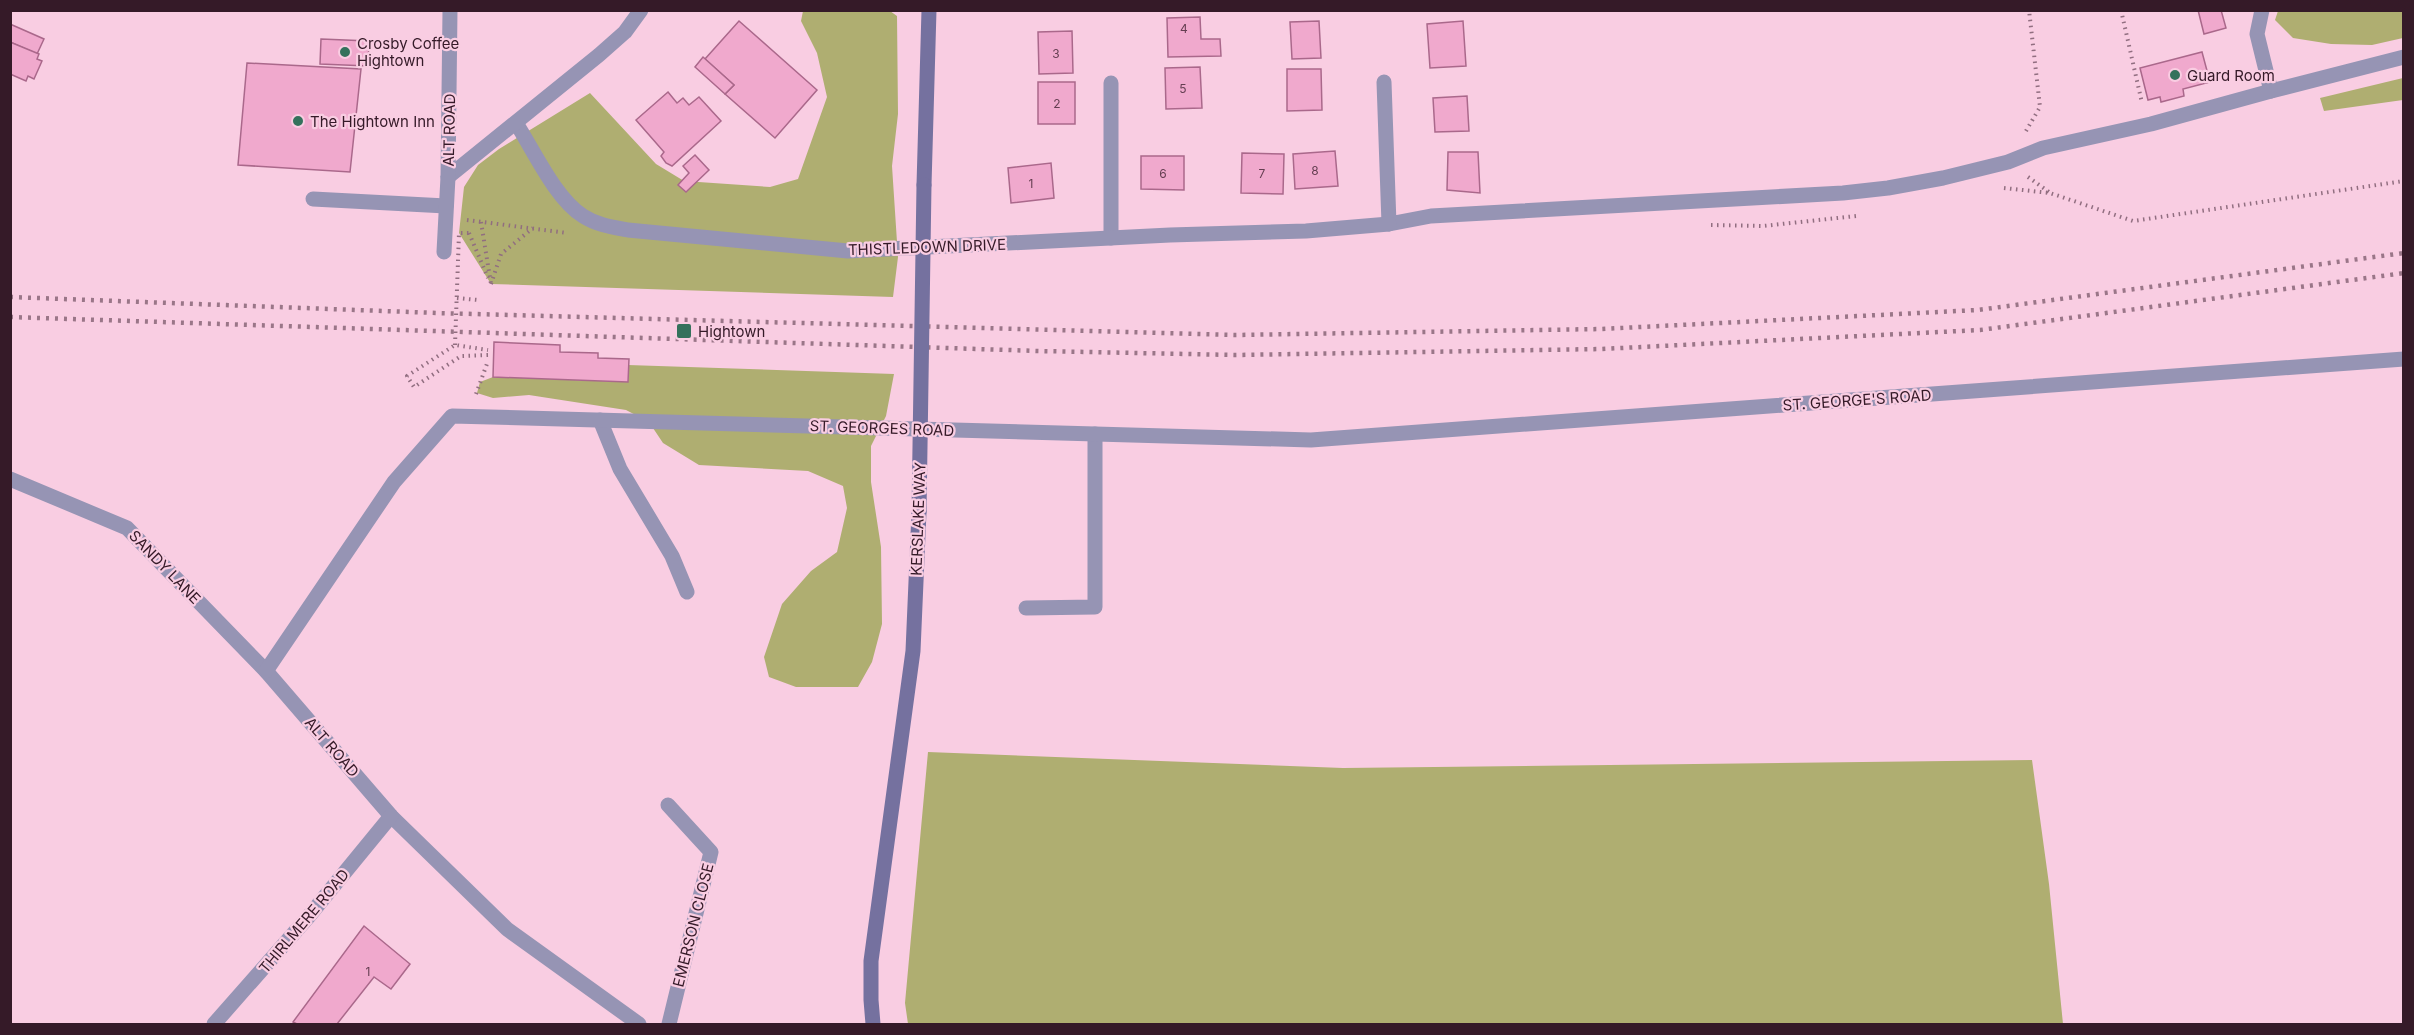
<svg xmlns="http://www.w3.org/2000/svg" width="2414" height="1035" font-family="Inter,sans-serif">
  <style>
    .green { fill: #afae71 }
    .building { fill: #f0a9cd; stroke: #aa688b; stroke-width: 1.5 }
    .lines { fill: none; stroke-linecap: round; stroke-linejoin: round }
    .path { stroke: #916e80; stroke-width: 4; stroke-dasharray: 1.5 4.5; stroke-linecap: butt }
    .lane { stroke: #9694b4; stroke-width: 15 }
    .street { stroke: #9694b4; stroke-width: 15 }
    .secondary { stroke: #75719f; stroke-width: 15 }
    .rail { stroke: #9a7688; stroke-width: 4.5; stroke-dasharray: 3 6; stroke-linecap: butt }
    .path-bridge { stroke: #916e80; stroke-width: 4; stroke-dasharray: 1.5 4.5; stroke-linecap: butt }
    .secondary-bridge { stroke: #75719f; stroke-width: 15 }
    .poi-dot { fill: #35715c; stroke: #f9cde2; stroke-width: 2 }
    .labels { text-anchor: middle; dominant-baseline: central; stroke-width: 4.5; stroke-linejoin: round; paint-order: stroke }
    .number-label { font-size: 12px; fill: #643e51 }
    .poi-label { font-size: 15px; fill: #351a28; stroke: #f9cde2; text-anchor: start }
    .street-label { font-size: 15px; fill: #351a28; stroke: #f9cde2 }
  </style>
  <rect width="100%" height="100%" fill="#f9cde2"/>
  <!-- green -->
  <g class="green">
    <polygon points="803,11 890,11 897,16 898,114 892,166 898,257 893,297 491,284 459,233 464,187 478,165 499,149 590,93 656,164 684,181 770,187 798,179 827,97 817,53 801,21"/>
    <polygon points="2278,11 2403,11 2403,38 2372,45 2331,44 2293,38 2275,20"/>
    <polygon points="2403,78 2403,100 2324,111 2320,98"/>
    <polygon points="628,365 894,374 886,416 871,446 871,482 881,547 882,624 872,662 858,687 796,687 769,677 764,657 782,604 811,571 837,552 847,508 843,486 808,471 699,465 663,443 649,422 626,410 529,395 493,398 477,393 480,382 493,377 627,382"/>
    <polygon points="928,752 1343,768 2032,760 2049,884 2063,1024 908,1024 905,1003"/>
  </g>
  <!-- building -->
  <g class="building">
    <polygon points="2198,10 2221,10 2226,28 2204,34"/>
    <polygon points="1200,17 1201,39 1220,39 1221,56 1168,57 1167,18"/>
    <polygon points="739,21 817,90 775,138 725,94 734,85 705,59"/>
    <polygon points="1319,21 1321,58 1292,59 1290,22"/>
    <polygon points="1463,21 1466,66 1430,68 1427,24"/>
    <polygon points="10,24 44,39 37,54 10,42"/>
    <polygon points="1072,31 1073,73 1039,74 1038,32"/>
    <polygon points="321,39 369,41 368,66 320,64"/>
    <polygon points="10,42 39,54 37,59 42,61 34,79 28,76 26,81 10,74"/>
    <polygon points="2202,52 2210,82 2183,89 2184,96 2161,102 2160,97 2148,100 2140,68"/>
    <polygon points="703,57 734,85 725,94 695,67"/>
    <polygon points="247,63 361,69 350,172 238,165"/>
    <polygon points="1200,67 1202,108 1166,109 1165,68"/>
    <polygon points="1287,69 1321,69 1322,110 1287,111"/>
    <rect x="1038" y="82" width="37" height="42"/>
    <polygon points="668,92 677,103 683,98 689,105 699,97 721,121 672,166 666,163 661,156 664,152 636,120"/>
    <polygon points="1467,96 1469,131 1435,132 1433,98"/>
    <polygon points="1335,151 1338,186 1295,189 1293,154"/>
    <polygon points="1448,152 1478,152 1480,193 1447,190"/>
    <polygon points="1242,153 1284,154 1283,194 1241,193"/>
    <polygon points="695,155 709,170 686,192 678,185 689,173 683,166"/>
    <polygon points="1141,156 1184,156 1184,190 1141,189"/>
    <polygon points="1051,163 1054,198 1011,203 1008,168"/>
    <polygon points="494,342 560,345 560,352 598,353 598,358 629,359 628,382 493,377"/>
    <polygon points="364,926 410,964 391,989 374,977 337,1024 297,1024 293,1022"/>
  </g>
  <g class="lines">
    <!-- path -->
    <g class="path">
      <polyline points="2121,10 2142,103"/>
      <polyline points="2026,131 2040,107 2029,10"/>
      <polyline points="2028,177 2049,192"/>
      <polyline points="2004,188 2050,193 2133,221 2404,181"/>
      <polyline points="467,220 567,233"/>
      <polyline points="481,222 491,284"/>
      <polyline points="1711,225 1763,226 1856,216"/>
      <polyline points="469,233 488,278"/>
      <polyline points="491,284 501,254 533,228"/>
      <polyline points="457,298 478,300"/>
      <polyline points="488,355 461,356 414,387 407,376 455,345 488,350"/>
      <polyline points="476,394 488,361"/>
    </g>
    <!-- lane -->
    <g class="lane">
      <polyline points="2262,10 2257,34 2271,91"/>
      <polyline points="1384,82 1389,224 1431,216 1843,193 1888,188 1943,178 2008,162 2043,148 2151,124 2271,91 2404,57"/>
      <polyline points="1111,83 1111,238"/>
      <polyline points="313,199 446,206"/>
      <polyline points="600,420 620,469 672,556 687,592"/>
    </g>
    <!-- street -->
    <g class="street">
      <path d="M 516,123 C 534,151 555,198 583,216 C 597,225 612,227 628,230 L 848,251 L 1170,235 L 1306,231 L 1389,224"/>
      <polyline points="448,177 599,55 625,32 641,10"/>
      <polyline points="444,252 448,177 450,10"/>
      <polyline points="10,479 127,528 266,671 391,816 507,929 639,1024"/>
      <polyline points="1026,608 1095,607 1095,434"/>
      <polyline points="266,671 394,482 452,416 1311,440 2404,359"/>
      <polyline points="668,805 711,852 669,1024"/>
      <polyline points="214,1024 309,916 391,816"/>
    </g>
    <!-- secondary -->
    <g class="secondary">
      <polyline points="924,185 929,10"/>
      <polyline points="873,1024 871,1000 871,961 913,651 919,512"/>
    </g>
    <!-- rail -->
    <g class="rail">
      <polyline points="10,297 437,313 1236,335 1601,329 1978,310 2404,253"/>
      <polyline points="10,317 1038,351 1236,355 1601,349 1980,330 2404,273"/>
    </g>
    <!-- path-bridge -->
    <polyline class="path-bridge" points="455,345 459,233 469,233"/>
    <!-- secondary-bridge -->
    <polyline class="secondary-bridge" points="919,512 924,185"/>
  </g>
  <!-- markers -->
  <g class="poi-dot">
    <circle cx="345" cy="52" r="6"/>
    <circle cx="2175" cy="75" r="6"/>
    <circle cx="298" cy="121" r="6"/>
    <rect x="676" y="323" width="16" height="16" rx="3"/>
  </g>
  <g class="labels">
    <!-- number labels -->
    <g class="number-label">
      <text x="1184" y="28">4</text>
      <text x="1056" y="53">3</text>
      <text x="1183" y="88">5</text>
      <text x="1057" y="103">2</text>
      <text x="1315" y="170">8</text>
      <text x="1163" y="173">6</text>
      <text x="1262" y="173">7</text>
      <text x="1031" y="183">1</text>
      <text x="368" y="971">1</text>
    </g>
    <!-- poi labels -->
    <g class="poi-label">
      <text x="357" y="43">Crosby Coffee<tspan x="357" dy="17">Hightown</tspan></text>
      <text x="2187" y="75">Guard Room</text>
      <text x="310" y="121">The Hightown Inn</text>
      <text x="698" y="331">Hightown</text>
    </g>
    <!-- street labels -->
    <g class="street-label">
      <text transform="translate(449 130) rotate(-89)">ALT ROAD</text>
      <text transform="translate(927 247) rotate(-2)">THISTLEDOWN DRIVE</text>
      <text transform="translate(1857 400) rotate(-4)">ST. GEORGE'S ROAD</text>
      <text transform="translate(882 428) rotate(2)">ST. GEORGES ROAD</text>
      <text transform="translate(918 519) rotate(-88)">KERSLAKE WAY</text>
      <text transform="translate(165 567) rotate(46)">SANDY LANE</text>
      <text transform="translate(332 747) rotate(49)">ALT ROAD</text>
      <text transform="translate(304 921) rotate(-50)">THIRLMERE ROAD</text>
      <text transform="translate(693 925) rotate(-76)">EMERSON CLOSE</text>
    </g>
  </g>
  <!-- border -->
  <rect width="2414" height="1035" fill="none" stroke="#351a28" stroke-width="24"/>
</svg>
